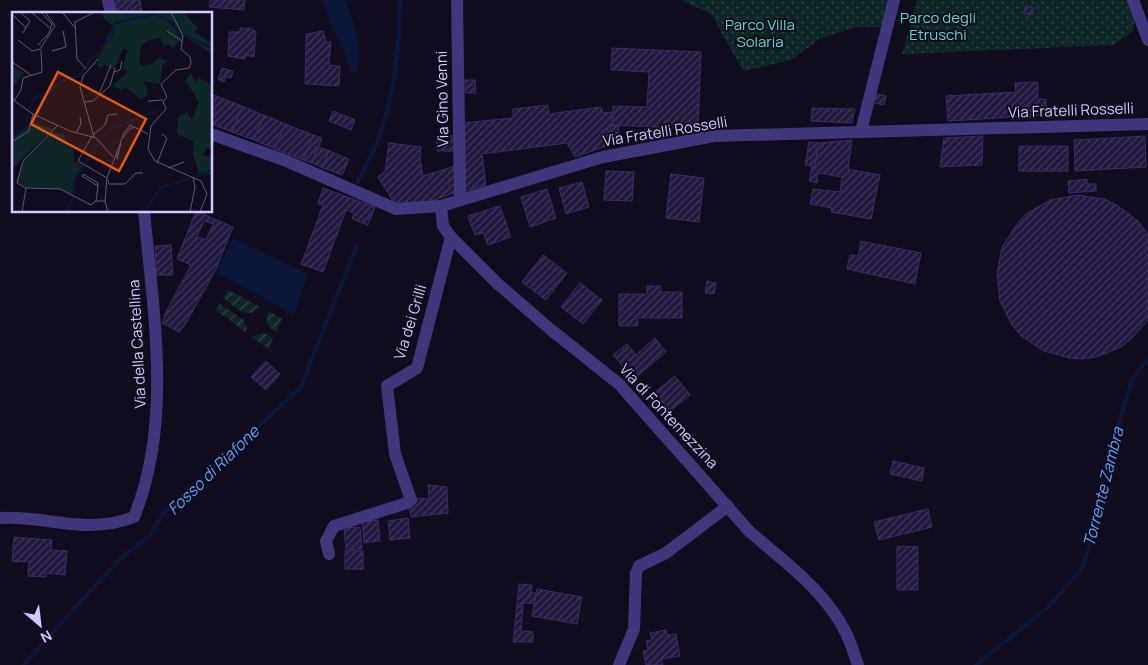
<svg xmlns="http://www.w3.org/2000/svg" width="1148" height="665" font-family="Manrope,sans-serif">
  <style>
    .grass { fill: url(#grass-dots) }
    .garden { fill: url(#garden-furrows) }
    .water { fill: #091639 }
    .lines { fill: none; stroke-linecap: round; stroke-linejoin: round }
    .stream { stroke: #091639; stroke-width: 4.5 }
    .building { fill: url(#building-hatch); stroke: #3c2a6a; fill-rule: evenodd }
    .street { stroke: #3f377c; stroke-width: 12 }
    .labels { text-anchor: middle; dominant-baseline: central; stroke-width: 4; stroke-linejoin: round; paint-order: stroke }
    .park-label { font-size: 15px; fill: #56ddc6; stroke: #100c1d }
    .street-label { font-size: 15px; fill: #d3c8ff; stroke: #100c1d }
    .water-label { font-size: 16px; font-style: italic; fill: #57a3fe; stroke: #100c1d }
    .inset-river { fill: none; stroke: #091639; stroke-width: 2.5 }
    .inset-road { fill: none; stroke: #5e5777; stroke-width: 1 }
    .view { fill: #e8590c; fill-opacity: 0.15; stroke: #e8590c; stroke-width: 2.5 }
    .inset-edge { fill: none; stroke: #d3c8ff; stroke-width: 2.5 }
  </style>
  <defs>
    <pattern id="grass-dots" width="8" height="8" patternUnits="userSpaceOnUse" patternTransform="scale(1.25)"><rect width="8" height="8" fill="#0f2627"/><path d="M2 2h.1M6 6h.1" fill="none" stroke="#314447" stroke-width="1.8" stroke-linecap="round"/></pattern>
    <pattern id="garden-furrows" width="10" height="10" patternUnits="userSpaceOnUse" patternTransform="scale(1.25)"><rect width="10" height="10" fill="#0f2627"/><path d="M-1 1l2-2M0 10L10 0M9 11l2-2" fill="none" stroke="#314447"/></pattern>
    <pattern id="building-hatch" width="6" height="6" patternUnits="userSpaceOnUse" patternTransform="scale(1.25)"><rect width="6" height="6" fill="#23183e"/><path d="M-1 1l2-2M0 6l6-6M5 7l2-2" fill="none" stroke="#42385b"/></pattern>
  </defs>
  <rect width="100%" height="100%" fill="#100c1d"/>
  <!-- grass -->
  <g class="grass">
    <polygon points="681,0 894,0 886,27 857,27 820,39 791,60 743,71 711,14"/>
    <polygon points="917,0 1139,0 1133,31 1114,45 902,54"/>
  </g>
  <!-- garden -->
  <g class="garden">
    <polygon points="228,290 260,307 252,313 242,312 223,298"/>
    <polygon points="220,304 243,319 247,328 245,332 216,310"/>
    <path d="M 269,311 L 282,319 L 276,332 C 268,327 264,321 269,311 Z"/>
    <polygon points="264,333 273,338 269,349 251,337"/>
  </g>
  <!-- water -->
  <g class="water">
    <path d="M 323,0 L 345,0 C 356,28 362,43 357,73 L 351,74 C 347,47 328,27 323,0 Z"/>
    <polygon points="233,238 308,274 294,315 216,272"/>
  </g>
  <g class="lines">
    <!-- stream -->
    <g class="stream">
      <path d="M 358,182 L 359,178 C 392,125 399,61 400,0"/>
      <polyline points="23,665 120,559 150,535 163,514 185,493 301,387 357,245"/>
      <polyline points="976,665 1046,609 1081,570 1096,530 1099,500 1106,466 1132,380 1148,358"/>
    </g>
  </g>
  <!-- building -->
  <g class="building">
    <polygon points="113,0 140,0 142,14 117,14"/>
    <polygon points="210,0 245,0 244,10 209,7"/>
    <polygon points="1026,6 1033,8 1031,15 1024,13"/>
    <polygon points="240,28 250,28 256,32 254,57 246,55 245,59 228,56 229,32 240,32"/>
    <polygon points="323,31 326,42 331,42 329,65 340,66 339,86 305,84 306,34"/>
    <polygon points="612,48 701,52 698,129 612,125 613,106 647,107 649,72 611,70"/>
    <polygon points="222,68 233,71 231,78 226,77 224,82 218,79"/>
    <polygon points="465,80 475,80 476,93 465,93"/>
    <polygon points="1038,82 1038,99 1046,99 1047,115 948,121 946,96 1016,92 1015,83"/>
    <polygon points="211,94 242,106 232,132 211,124"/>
    <polygon points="876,94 886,96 884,105 874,103"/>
    <polygon points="548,105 549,114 601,107 603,113 613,112 612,125 607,127 612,144 575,157 567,143 482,154 486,185 462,192 463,123 513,118 513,109"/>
    <polygon points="242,106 264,115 254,140 232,132"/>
    <polygon points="812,108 855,109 852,123 811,121"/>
    <polygon points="333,111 355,120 351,130 329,121"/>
    <polygon points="264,115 285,124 275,149 254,140"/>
    <polygon points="285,124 313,135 303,160 275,149"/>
    <polygon points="619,125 618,138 611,140 607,127"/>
    <polygon points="313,135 322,138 312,163 303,160"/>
    <polygon points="436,136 455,136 455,151 437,151"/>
    <polygon points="983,136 982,165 940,167 944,138"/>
    <polygon points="1145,136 1146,167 1075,171 1074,140"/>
    <polygon points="852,140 848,169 880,175 871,219 831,212 832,208 810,204 813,189 840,192 842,177 818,173 817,183 809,181 812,167 815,167 818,143"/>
    <polygon points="809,142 818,143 815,167 805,165"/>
    <polygon points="389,143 421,147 420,159 423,176 455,166 457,192 423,204 395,204 378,177 385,171"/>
    <rect x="1019" y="146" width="49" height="25"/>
    <polygon points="318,147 329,151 323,168 312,163"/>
    <polygon points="329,151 349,159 342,175 323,168"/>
    <polygon points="606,171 634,172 632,201 604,200"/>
    <polygon points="671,174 704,178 699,222 666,218"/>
    <polygon points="1087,179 1087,184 1096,184 1096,191 1069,193 1068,181"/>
    <polygon points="582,182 589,207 566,214 559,188"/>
    <polygon points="323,188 375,207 368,225 352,219 354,213 346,210 323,272 301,264 323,205 318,204"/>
    <polygon points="547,189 556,218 530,227 521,197"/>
    <polygon points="1077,195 1104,199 1117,205 1138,221 1148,234 1148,320 1131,339 1121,347 1096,357 1083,359 1069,358 1044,351 1021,336 1012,325 1000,301 997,274 1002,247 1017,224 1026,214 1050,200"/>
    <polygon points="500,206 511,237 488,245 483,233 475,235 468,216"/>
    <path d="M 196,211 L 233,227 L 216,269 L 185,325 L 179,332 L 162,323 L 165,314 L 191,265 L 177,259 ZM 204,221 L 213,224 L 206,240 L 197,237 Z"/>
    <polygon points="861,241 921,253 915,284 847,269 850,255 858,256"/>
    <polygon points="171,245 173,275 157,275 155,246"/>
    <polygon points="543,255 567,273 546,300 522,282"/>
    <polygon points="707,281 716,283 714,294 705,293"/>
    <polygon points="580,283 602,300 583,324 561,307"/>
    <polygon points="647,286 661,286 661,292 682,292 682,318 638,318 638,326 619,326 619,294 647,294"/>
    <polygon points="655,338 666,352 634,379 613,355 627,344 636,355"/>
    <polygon points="266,361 280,374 266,390 251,377"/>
    <polygon points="675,376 690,395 670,411 655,392"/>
    <polygon points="893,461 924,468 922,481 890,474"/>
    <polygon points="428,485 447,487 448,513 411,517 409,507 413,498 429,499"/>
    <polygon points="928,509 932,527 879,540 874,522"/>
    <polygon points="408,518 410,538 390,540 388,521"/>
    <polygon points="378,520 380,541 364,543 362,522"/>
    <polygon points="360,527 362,549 346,550 344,528"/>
    <polygon points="14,537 52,540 51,550 67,551 65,575 46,573 46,577 28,576 29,562 12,561"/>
    <polygon points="897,546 918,547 918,590 897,590"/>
    <rect x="345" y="551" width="18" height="18"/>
    <polygon points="519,584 532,585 531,593 536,593 535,604 523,603 521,631 533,632 533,642 513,642"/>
    <polygon points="537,589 582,597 577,624 532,616"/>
    <polygon points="666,630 667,635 676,634 680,656 662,659 663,665 646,665 643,651 648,650 646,641 652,640 650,633"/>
  </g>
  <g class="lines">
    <!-- street -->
    <g class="street">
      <polyline points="108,0 111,14"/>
      <polyline points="457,0 460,198"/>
      <polyline points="1133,0 1148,40"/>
      <polyline points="861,131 894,0"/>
      <polyline points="211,134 284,160 396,209 441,206 603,157 714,136 1148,124"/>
      <path d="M 441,206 L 443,226 L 451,237 L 498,284 L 550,329 L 619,384 L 749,531 C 783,561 825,590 846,633 C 851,643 854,654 858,665"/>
      <path d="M 0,518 C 48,515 84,536 134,517 C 173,421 153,311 144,211"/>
      <polyline points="329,554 326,541 334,526 407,503 411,500 395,454 387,386 417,368 451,237"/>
      <polyline points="619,665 634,629 636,573 639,566 666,553 728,506"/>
    </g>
  </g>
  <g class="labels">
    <!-- park labels -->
    <g class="park-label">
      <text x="938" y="17">Parco degli<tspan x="938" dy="17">Etruschi</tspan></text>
      <text x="760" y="24">Parco Villa<tspan x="760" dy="17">Solaria</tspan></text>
    </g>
    <!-- street labels -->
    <g class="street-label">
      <text transform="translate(442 99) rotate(-91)">Via Gino Venni</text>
      <text transform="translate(1071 110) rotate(-2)">Via Fratelli Rosselli</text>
      <text transform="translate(665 131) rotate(-9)">Via Fratelli Rosselli</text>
      <text transform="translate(410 322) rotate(-73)">Via dei Grilli</text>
      <text transform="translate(137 344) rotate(-93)">Via della Castellina</text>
      <text transform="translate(669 416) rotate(47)">Via di Fontemezzina</text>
    </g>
    <!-- water labels -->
    <g class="water-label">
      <text transform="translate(213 470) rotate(-44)">Fosso di Riafone</text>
      <text transform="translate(1103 487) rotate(-76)">Torrente Zambra</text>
    </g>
  </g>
  <!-- overview -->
  <g transform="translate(12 12)">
    <rect width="200" height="200" fill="#100c1d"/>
    <path d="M 21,110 L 40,117 L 0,157 L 0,126 ZM 40,120 L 53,123 L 53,128 L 60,133 L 63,150 L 72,154 L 61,170 L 61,184 L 48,177 L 14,175 L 4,169 L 11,149 Z" fill="#0f2627"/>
    <path d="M 91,0 L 171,0 L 186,16 L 182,20 L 200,31 L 200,42 L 172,24 L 161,37 L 157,32 L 152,34 L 148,26 L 134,29 L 129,35 L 127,51 L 131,54 L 140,52 L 147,46 L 155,49 L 150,54 L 148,72 L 132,69 L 136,82 L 129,87 L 113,75 L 110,78 L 101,74 L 116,60 L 111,55 L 116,38 L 111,36 L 102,58 L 92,52 L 90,56 L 86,55 L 85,44 L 101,14 L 91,6 ZM 179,61 L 183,70 L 188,66 L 200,74 L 200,139 L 195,136 L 191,143 L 200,146 L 200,162 L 188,164 L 181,142 L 181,129 L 165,122 L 166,105 L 175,100 L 180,108 L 187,90 L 174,70 L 168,75 Z" fill="#0f2627"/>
    <path d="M 0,54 L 12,61 L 0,77 Z" fill="#0f2627"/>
    <path class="inset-river" d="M 172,23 L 200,36M 17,97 L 23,85 L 36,83 L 47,70 L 67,64 L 80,46 L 88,42 L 93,30 L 99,27 L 102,12 L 107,10 L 143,2 L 159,10 L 169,24M 0,124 L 13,117 L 16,100M 90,125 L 100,116 L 146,99M 182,165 L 200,158M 61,182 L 63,167 L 87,130M 54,200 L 62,186M 133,200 L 148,176 L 178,166"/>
    <path class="inset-road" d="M 8,0 L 18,9 L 11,21M 19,0 L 39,17M 50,0 L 64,17M 159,0 L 171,24 L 169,37 L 178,45 L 179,51 L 177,56 L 164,58 L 149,72 L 155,85 L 151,90 L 154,97 L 139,114 L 136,137 L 143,149 L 189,169 L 195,182 L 188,200M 0,2 L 14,16M 155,19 L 170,29M 6,28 L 20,39 L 28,37 L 43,14 L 33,0M 26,33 L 37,21 L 40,12 L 29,0M 40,39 L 54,35 L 51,19M 0,50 L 19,63M 74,57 L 65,47 L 63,10 L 83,0M 102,60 L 108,58 L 110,49M 87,82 L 99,53M 0,87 L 21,102 L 58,119 L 84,126 L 101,145M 2,89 L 9,78 L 11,66 L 30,60 L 29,38M 136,89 L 151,88M 72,90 L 81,89 L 98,74 L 103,56M 64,121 L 69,112 L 68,105M 82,122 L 93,113 L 96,103 L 105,102M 80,124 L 66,149 L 95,166M 82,125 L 68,75 L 71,64 L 86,47M 111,126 L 118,116 L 122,116M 0,130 L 17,119 L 21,102M 105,140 L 105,147 L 109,131M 145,151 L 155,126 L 150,122M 156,156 L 172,150M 71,162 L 86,171 L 86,174 L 70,164 ZM 96,168 L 97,172 L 113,172 L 124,161 L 131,161M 5,171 L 14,176 L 48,177 L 79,193 L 84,189 L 93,189M 5,171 L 11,149 L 46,113M 84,189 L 86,174M 10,200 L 14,176M 96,200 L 93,189 L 95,166 L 112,121 L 118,113 L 136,122M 178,200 L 183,175 L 181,165"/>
    <path class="view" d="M 46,60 L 134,107 L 107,159 L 19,112 Z"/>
    <rect width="200" height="200" class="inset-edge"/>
  </g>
  <!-- north arrow -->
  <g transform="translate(40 625) rotate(152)" stroke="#100c1d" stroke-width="4" paint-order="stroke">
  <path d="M0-4L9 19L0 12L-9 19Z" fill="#d3c8ff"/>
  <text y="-8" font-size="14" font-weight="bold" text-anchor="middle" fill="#d3c8ff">N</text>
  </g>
</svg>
